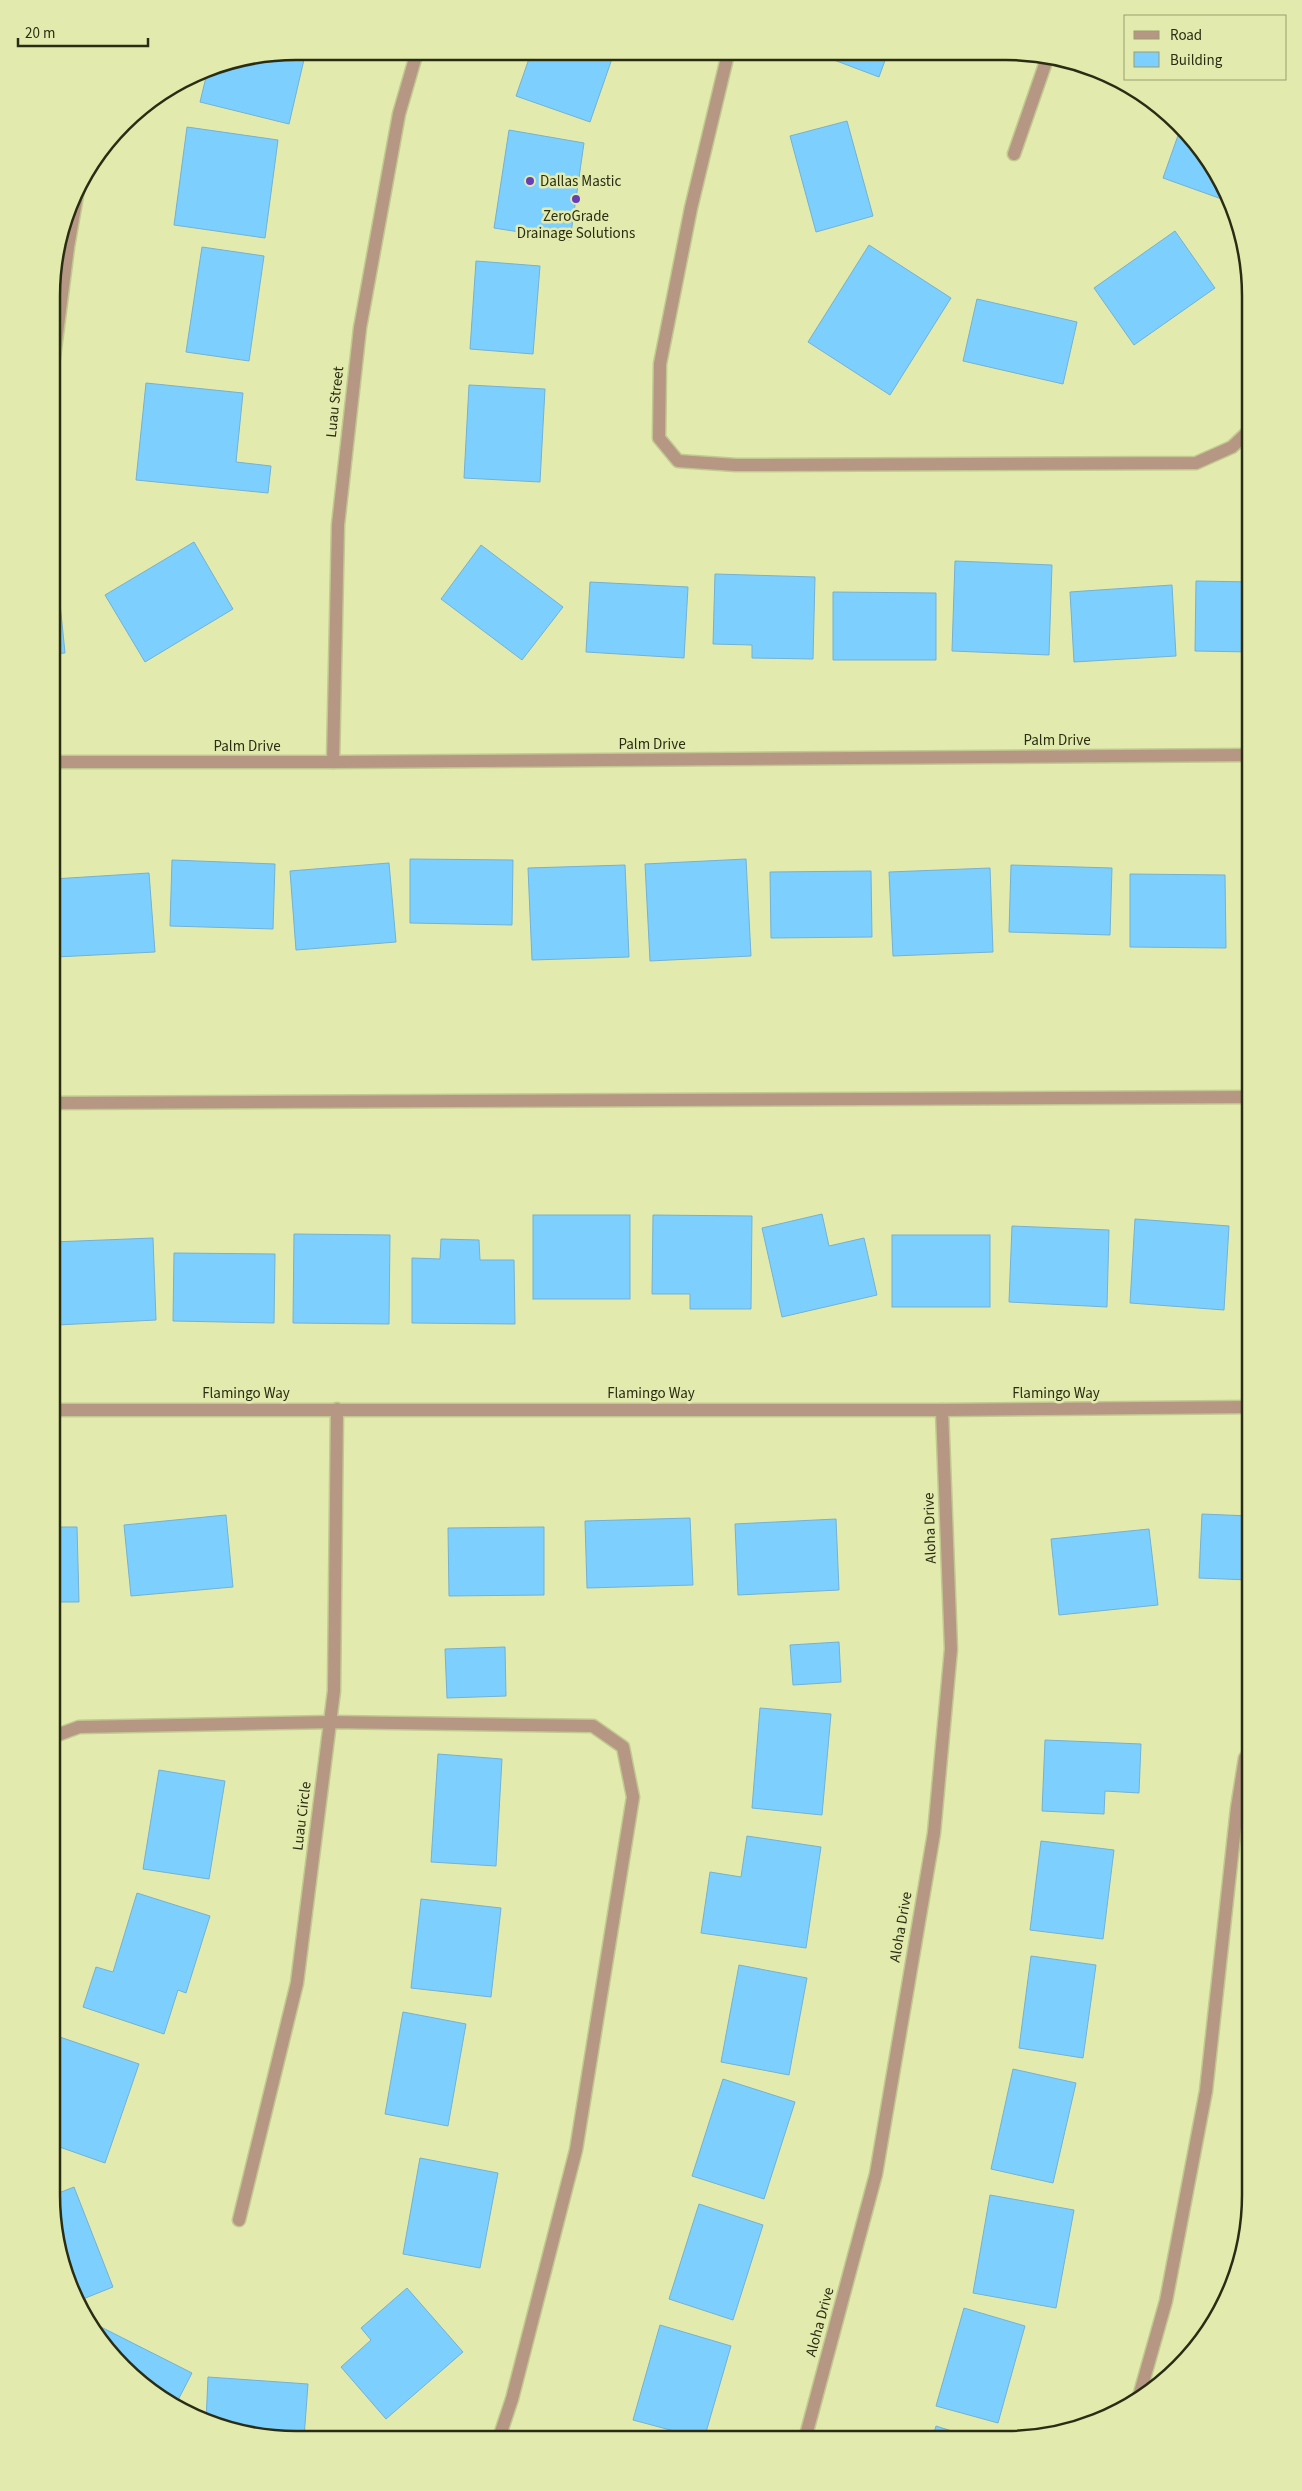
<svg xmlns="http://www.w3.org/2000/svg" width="1302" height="2491" font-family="'Source Sans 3',sans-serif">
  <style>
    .building { fill: #7dd0fe; stroke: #74b1d3 }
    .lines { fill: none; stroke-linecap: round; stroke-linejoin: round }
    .minor-casing { stroke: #c1c991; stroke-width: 15 }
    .minor { stroke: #b69783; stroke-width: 12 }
    .poi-dot { fill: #673eb6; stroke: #e2ebad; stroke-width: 2 }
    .labels { text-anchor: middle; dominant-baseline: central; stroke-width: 5; stroke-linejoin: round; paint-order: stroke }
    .poi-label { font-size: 15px; fill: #2a2d14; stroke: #e2ebad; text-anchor: start }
    .street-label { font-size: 15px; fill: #2a2d14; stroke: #e2ebad }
    .rim { fill: none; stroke: #2a2d14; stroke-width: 2.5 }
  </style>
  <rect width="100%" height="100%" fill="#e2ebad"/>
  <!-- building -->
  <g class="building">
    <polygon points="296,51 306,51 289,124 200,102 208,69"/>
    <polygon points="531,53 614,53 590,122 516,96"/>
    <polygon points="818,54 887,55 879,77"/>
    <polygon points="847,121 873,216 816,232 790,136"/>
    <polygon points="187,127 278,140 265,238 174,225"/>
    <polygon points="1181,127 1210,160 1230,202 1163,178"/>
    <polygon points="509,130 584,143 570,240 494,228"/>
    <polygon points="1175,231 1215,288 1134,345 1094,288"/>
    <polygon points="869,245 951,298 890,395 808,342"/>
    <polygon points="202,247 264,256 249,361 186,352"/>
    <polygon points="476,261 540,266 533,354 470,349"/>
    <polygon points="977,299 1077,322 1063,384 963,361"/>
    <polygon points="146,383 243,393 236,462 271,466 268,493 136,480"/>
    <polygon points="469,385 545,389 540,482 464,478"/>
    <polygon points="194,542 233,609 145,662 105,595"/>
    <polygon points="481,545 563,607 522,660 441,599"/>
    <polygon points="955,561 1052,565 1049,655 952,651"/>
    <polygon points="715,574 815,577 813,659 752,658 752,645 713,644"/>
    <polygon points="1196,581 1251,582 1251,652 1195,651"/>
    <polygon points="590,582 688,587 684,658 586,652"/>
    <polygon points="53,583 58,583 65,653 53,654"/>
    <polygon points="1172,585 1176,656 1074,662 1070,592"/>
    <polygon points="833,592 936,593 936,660 833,660"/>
    <polygon points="410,859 513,860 512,925 410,923"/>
    <polygon points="746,859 751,956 650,961 645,864"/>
    <polygon points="172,860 275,864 273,929 170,926"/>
    <polygon points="389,863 396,942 296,950 290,871"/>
    <polygon points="625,865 629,957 532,960 528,868"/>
    <polygon points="1011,865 1112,868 1110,935 1009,932"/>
    <polygon points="990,868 993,952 893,956 889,872"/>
    <polygon points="871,871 872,937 771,938 770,872"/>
    <polygon points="149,873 155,952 56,957 53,879"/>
    <polygon points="1130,874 1225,875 1226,948 1130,947"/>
    <polygon points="1247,875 1251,875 1251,932"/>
    <polygon points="822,1214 829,1246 864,1238 877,1295 782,1317 762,1228"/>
    <rect x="533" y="1215" width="97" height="84"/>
    <polygon points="653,1215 752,1216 751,1309 690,1309 690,1294 652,1294"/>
    <polygon points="1135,1219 1229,1226 1224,1310 1130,1303"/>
    <polygon points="1012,1226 1109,1230 1107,1307 1009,1302"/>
    <polygon points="294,1234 390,1235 389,1324 293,1323"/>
    <rect x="892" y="1235" width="98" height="72"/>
    <polygon points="1250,1235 1250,1302 1247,1302"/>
    <polygon points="153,1238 156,1320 57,1325 53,1242"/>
    <polygon points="441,1239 479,1240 480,1260 514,1260 515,1324 412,1323 412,1258 440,1259"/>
    <polygon points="174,1253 275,1254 274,1323 173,1321"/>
    <polygon points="1202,1514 1250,1516 1250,1580 1199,1578"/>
    <polygon points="226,1515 233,1587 131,1596 124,1525"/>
    <polygon points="690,1518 693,1585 587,1588 585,1521"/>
    <polygon points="836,1519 839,1590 738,1595 735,1524"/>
    <polygon points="52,1527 77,1527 79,1602 52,1602"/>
    <polygon points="544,1527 544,1595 449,1596 448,1528"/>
    <polygon points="1149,1529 1158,1605 1059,1615 1051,1539"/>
    <polygon points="839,1642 841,1682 793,1685 790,1645"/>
    <polygon points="505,1647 506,1696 447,1698 445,1649"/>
    <polygon points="760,1708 831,1714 822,1815 752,1808"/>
    <polygon points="1045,1740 1141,1744 1139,1793 1105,1791 1104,1814 1042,1811"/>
    <polygon points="438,1754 502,1759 496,1866 431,1862"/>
    <polygon points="159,1770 225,1781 209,1879 143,1869"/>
    <polygon points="747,1836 821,1847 806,1948 701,1933 710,1872 741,1877"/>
    <polygon points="1041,1841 1114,1850 1103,1939 1030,1930"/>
    <polygon points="137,1893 210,1916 186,1993 178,1990 164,2034 83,2007 96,1967 113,1972"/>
    <polygon points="421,1899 501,1908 491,1997 411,1988"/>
    <polygon points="1031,1956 1096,1965 1083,2058 1019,2048"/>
    <polygon points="739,1965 807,1978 789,2075 721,2062"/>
    <polygon points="403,2012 466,2024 448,2126 385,2114"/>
    <polygon points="51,2034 139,2064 105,2163 51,2144"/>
    <polygon points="1013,2069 1076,2083 1053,2183 991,2169"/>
    <polygon points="723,2079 795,2102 764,2199 692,2176"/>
    <polygon points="420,2158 498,2173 480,2268 403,2254"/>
    <polygon points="74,2187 113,2287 78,2301 64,2273 51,2196"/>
    <polygon points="990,2195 1074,2210 1056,2308 973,2293"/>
    <polygon points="699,2204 763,2225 733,2320 669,2299"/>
    <polygon points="407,2288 463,2352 386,2419 341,2367 371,2340 361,2328"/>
    <polygon points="964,2308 1025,2326 998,2423 936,2406"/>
    <polygon points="660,2325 731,2346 704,2439 633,2420"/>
    <polygon points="99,2326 192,2373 176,2404 135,2379 95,2334"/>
    <polygon points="208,2377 308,2384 304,2438 264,2438 206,2422"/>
    <polygon points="936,2426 980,2440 932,2440"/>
  </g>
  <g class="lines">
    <!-- minor casing -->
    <g class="minor-casing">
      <g id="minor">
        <polyline points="728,54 691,208 660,364 659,438 678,461 736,465 1196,463 1232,447 1251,429"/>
        <polyline points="1014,154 1048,56"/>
        <polyline points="53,365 68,247 79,184"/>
        <polyline points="53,762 333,762 1251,755"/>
        <polyline points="333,762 338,525 360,328 399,114 417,52"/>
        <polyline points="52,1103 1251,1097"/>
        <polyline points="52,1410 942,1410 1250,1407"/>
        <polyline points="52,1737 79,1727 331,1722 593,1726 623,1747 633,1797 576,2150 512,2399 499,2438"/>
        <polyline points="239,2220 297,1983 334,1691 337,1409"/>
        <polyline points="1138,2400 1166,2301 1206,2091 1237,1808 1245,1758 1250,1752"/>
        <polyline points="805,2439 876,2174 934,1833 951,1649 942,1410"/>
      </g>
    </g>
    <!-- minor -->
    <use href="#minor" class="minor"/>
  </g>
  <!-- markers -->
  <g class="poi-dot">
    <circle cx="530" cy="181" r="5"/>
    <circle cx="576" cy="199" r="5"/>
  </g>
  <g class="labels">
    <!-- poi labels -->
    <g class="poi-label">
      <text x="540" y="181">Dallas Mastic</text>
      <text x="576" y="216" text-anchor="middle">ZeroGrade<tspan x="576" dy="17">Drainage Solutions</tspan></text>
    </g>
    <!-- street labels -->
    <g class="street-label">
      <text transform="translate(335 402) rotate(-84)">Luau Street</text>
      <text x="1057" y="740">Palm Drive</text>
      <text x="652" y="744">Palm Drive</text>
      <text x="247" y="746">Palm Drive</text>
      <text x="246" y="1393">Flamingo Way</text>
      <text x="651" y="1393">Flamingo Way</text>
      <text x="1056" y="1393">Flamingo Way</text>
      <text transform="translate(930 1528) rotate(-92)">Aloha Drive</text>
      <text transform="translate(302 1816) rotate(-83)">Luau Circle</text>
      <text transform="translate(901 1927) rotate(-80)">Aloha Drive</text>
      <text transform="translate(820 2322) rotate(-75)">Aloha Drive</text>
    </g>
  </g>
  <!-- crop -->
  <path d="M0 0H1302V2491H0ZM296 60H1006A236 236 0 0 1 1242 296V2195A236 236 0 0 1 1006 2431H296A236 236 0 0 1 60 2195V296A236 236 0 0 1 296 60Z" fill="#e2ebad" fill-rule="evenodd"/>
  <path class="rim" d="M296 60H1006A236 236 0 0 1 1242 296V2195A236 236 0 0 1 1006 2431H296A236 236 0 0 1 60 2195V296A236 236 0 0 1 296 60Z"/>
  <!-- legend -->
  <rect x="1124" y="15" width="162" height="65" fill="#e2ebad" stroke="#989f70"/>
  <rect x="1134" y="31" width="25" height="8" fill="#b69783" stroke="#989f70"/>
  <text x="1170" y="40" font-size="15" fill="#2a2d14">Road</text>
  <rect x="1134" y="52" width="25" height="15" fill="#7dd0fe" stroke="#989f70"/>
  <text x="1170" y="65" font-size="15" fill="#2a2d14">Building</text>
  <!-- scale -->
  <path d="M18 38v8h130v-8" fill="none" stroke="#2a2d14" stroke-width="2.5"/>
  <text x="25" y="38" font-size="15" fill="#2a2d14" stroke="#e2ebad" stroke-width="4" paint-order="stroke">20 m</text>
</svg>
